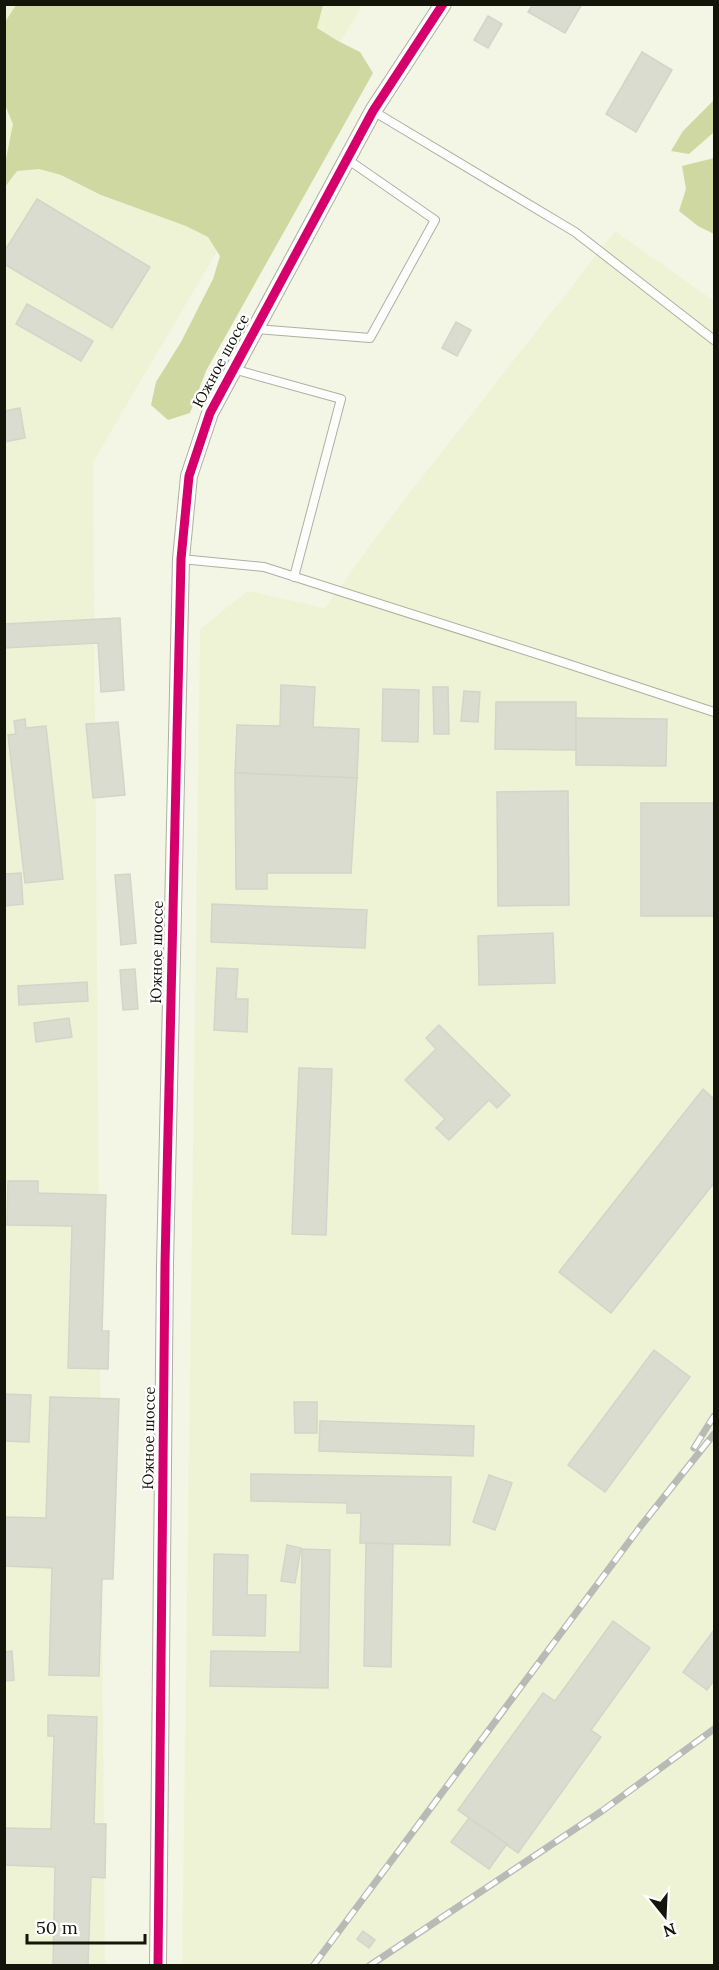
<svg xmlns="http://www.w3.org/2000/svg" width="719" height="1970" viewBox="0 0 719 1970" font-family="Lora,serif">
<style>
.built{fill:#eef3d6}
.forest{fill:#cfd8a1}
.building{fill:#dadccf;stroke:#d3d5c8;stroke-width:1.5}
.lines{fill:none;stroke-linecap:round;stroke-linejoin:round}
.service-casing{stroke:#adb0a2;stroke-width:10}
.minor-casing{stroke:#adb0a2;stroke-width:18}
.service{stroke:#fdfefb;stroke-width:8}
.minor{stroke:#fdfefb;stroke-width:16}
.rail-casing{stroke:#b8bab5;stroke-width:7}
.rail{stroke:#fff;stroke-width:4.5;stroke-dasharray:14;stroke-linecap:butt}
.cycleway-casing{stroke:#fff;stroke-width:13}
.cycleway{stroke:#d6006c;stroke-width:9}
.labels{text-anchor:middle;stroke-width:4.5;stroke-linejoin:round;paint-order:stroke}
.street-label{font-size:15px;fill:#13150a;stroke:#fff}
</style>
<rect width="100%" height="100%" fill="#f3f6e5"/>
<g class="built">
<path d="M 5,5 L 362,5 L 93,462 L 105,1965 L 5,1966 Z"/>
<path d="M 615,231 L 714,301 L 714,1965 L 182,1966 L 200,629 L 248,591 L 325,608 L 390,518 Z"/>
</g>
<g class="forest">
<path d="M 16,5 L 323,5 L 317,28 L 338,41 L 360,52 L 373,73 L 206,371 L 190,413 L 168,420 L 151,405 L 156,382 L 181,342 L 213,279 L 220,256 L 208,237 L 186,226 L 101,195 L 61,175 L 39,169 L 17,171 L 5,187 L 5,164 L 13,124 L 5,105 L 5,22 Z"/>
<path d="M 714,100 L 714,132 L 689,154 L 671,151 L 683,131 Z"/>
<path d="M 714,158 L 714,234 L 698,226 L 679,211 L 686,189 L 682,166 Z"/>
</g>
<g class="building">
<path d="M 533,4 L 582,4 L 565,33 L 528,12 Z"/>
<path d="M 488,16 L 502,24 L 488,48 L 474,40 Z"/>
<path d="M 642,52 L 672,70 L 636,132 L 606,114 Z"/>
<path d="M 37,199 L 150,267 L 112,328 L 4,264 L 4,252 Z"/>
<path d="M 27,304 L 93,341 L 81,361 L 16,324 Z"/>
<path d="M 456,322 L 471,330 L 457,356 L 442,348 Z"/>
<path d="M 20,408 L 25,438 L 4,442 L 4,411 Z"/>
<path d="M 120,618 L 124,690 L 101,692 L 98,643 L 4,648 L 4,624 Z"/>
<path d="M 281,685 L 315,687 L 313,727 L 359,729 L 357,778 L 235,773 L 237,725 L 280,726 Z"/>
<path d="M 433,687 L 448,687 L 449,734 L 434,734 Z"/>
<path d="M 383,689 L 419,690 L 418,742 L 382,741 Z"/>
<path d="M 464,691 L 480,692 L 478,722 L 461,721 Z"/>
<path d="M 496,702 L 576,702 L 576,750 L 495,749 Z"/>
<path d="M 576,718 L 667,719 L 666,766 L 576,765 Z"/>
<path d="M 25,719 L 26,728 L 46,726 L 63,879 L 25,883 L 8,735 L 16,734 L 14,721 Z"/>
<path d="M 118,722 L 125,795 L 93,798 L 86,724 Z"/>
<path d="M 235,773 L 357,778 L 351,873 L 267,873 L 267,889 L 236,889 Z"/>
<path d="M 568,791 L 569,905 L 498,906 L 497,792 Z"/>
<rect x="641" y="803" width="73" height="113"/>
<path d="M 21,873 L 23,904 L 4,906 L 4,874 Z"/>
<path d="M 130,874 L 136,943 L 121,945 L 115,875 Z"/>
<path d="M 212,904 L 367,910 L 365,948 L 211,942 Z"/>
<path d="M 553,933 L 555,983 L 479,985 L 478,936 Z"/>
<path d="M 217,968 L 238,969 L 236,999 L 248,999 L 247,1032 L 214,1030 Z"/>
<path d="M 135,969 L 138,1009 L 123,1010 L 120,970 Z"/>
<path d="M 87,982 L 88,1001 L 19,1005 L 18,986 Z"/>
<path d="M 69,1018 L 72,1037 L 36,1042 L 34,1023 Z"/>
<path d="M 439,1025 L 510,1095 L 497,1108 L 489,1100 L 449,1140 L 436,1128 L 445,1119 L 405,1080 L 436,1049 L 426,1038 Z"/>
<path d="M 299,1068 L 332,1069 L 326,1235 L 292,1234 Z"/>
<path d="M 703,1089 L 714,1099 L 714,1183 L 611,1313 L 559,1272 Z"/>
<path d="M 8,1181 L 38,1181 L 38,1193 L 106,1195 L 102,1331 L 109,1331 L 108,1369 L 68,1368 L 72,1226 L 7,1225 Z"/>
<path d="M 654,1350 L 690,1377 L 605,1492 L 568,1465 Z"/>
<path d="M 4,1394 L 31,1395 L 29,1442 L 4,1441 Z"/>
<path d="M 50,1397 L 119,1399 L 113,1579 L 102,1579 L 99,1676 L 49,1675 L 52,1568 L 4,1566 L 4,1517 L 46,1518 Z"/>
<path d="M 294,1402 L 317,1402 L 317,1433 L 295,1433 Z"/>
<path d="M 320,1421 L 474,1426 L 473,1456 L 319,1451 Z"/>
<path d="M 251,1474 L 451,1477 L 450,1545 L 360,1543 L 361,1513 L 347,1513 L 347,1503 L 251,1501 Z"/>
<path d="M 489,1475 L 512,1483 L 495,1530 L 473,1522 Z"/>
<path d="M 366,1543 L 393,1544 L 391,1667 L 364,1666 Z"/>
<path d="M 287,1545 L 301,1548 L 295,1583 L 281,1581 Z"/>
<path d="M 302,1549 L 330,1550 L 328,1688 L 210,1686 L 211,1651 L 300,1652 Z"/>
<path d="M 214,1554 L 248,1555 L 247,1595 L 266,1595 L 265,1636 L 213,1635 Z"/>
<path d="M 613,1621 L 650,1648 L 591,1730 L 601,1737 L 518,1853 L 458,1810 L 543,1693 L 555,1701 Z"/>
<path d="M 714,1630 L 714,1680 L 707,1690 L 683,1672 Z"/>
<path d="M 12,1651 L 14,1680 L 4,1681 L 4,1652 Z"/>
<path d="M 48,1715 L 97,1717 L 94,1824 L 106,1824 L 105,1878 L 91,1877 L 88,1966 L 53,1966 L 55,1867 L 4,1865 L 4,1828 L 51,1829 L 54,1736 L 48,1736 Z"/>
<path d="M 469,1818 L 507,1844 L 489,1869 L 451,1842 Z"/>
<path d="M 363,1931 L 375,1940 L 369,1948 L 357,1939 Z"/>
</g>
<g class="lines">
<g class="service-casing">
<g id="service">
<path d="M 373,111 L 575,232 L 714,340"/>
<path d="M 256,329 L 370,338 L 435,220 L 347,159"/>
<path d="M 233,369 L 341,399 L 294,577"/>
<path d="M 181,559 L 264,567 L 562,662 L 714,712"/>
</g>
</g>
<g class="minor-casing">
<path id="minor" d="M 158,1966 L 165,1264 L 181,559 L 189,476 L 210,413 L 373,111 L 443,4"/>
</g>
<use href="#service" class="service"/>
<use href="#minor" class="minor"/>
<g class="rail-casing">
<g id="rail">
<path d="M 694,1448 L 714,1416"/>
<path d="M 313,1966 L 640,1527 L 714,1434"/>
<path d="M 369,1966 L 602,1811 L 714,1729"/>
</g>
</g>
<use href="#rail" class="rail"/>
<g class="cycleway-casing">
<path id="cycleway" d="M 158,1966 L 165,1264 L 181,559 L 189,476 L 210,413 L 373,111 L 443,4"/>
</g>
<use href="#cycleway" class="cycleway"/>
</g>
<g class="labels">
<g class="street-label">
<text transform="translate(221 361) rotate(-62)" y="5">Южное шоссе</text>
<text transform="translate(157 952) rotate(-89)" y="5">Южное шоссе</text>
<text transform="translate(149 1438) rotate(-89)" y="5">Южное шоссе</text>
</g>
</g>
<rect width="719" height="1970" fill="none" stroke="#13150a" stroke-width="12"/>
<g transform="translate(665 1916) rotate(162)" stroke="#ffffff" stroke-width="4.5" paint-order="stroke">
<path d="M0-4.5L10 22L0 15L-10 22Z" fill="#13150a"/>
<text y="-9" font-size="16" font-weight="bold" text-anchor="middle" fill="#13150a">N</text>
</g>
<path d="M27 1934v9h118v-9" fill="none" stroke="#13150a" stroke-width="3"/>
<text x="36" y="1934" font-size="18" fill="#13150a" stroke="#ffffff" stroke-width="4.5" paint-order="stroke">50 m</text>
</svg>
